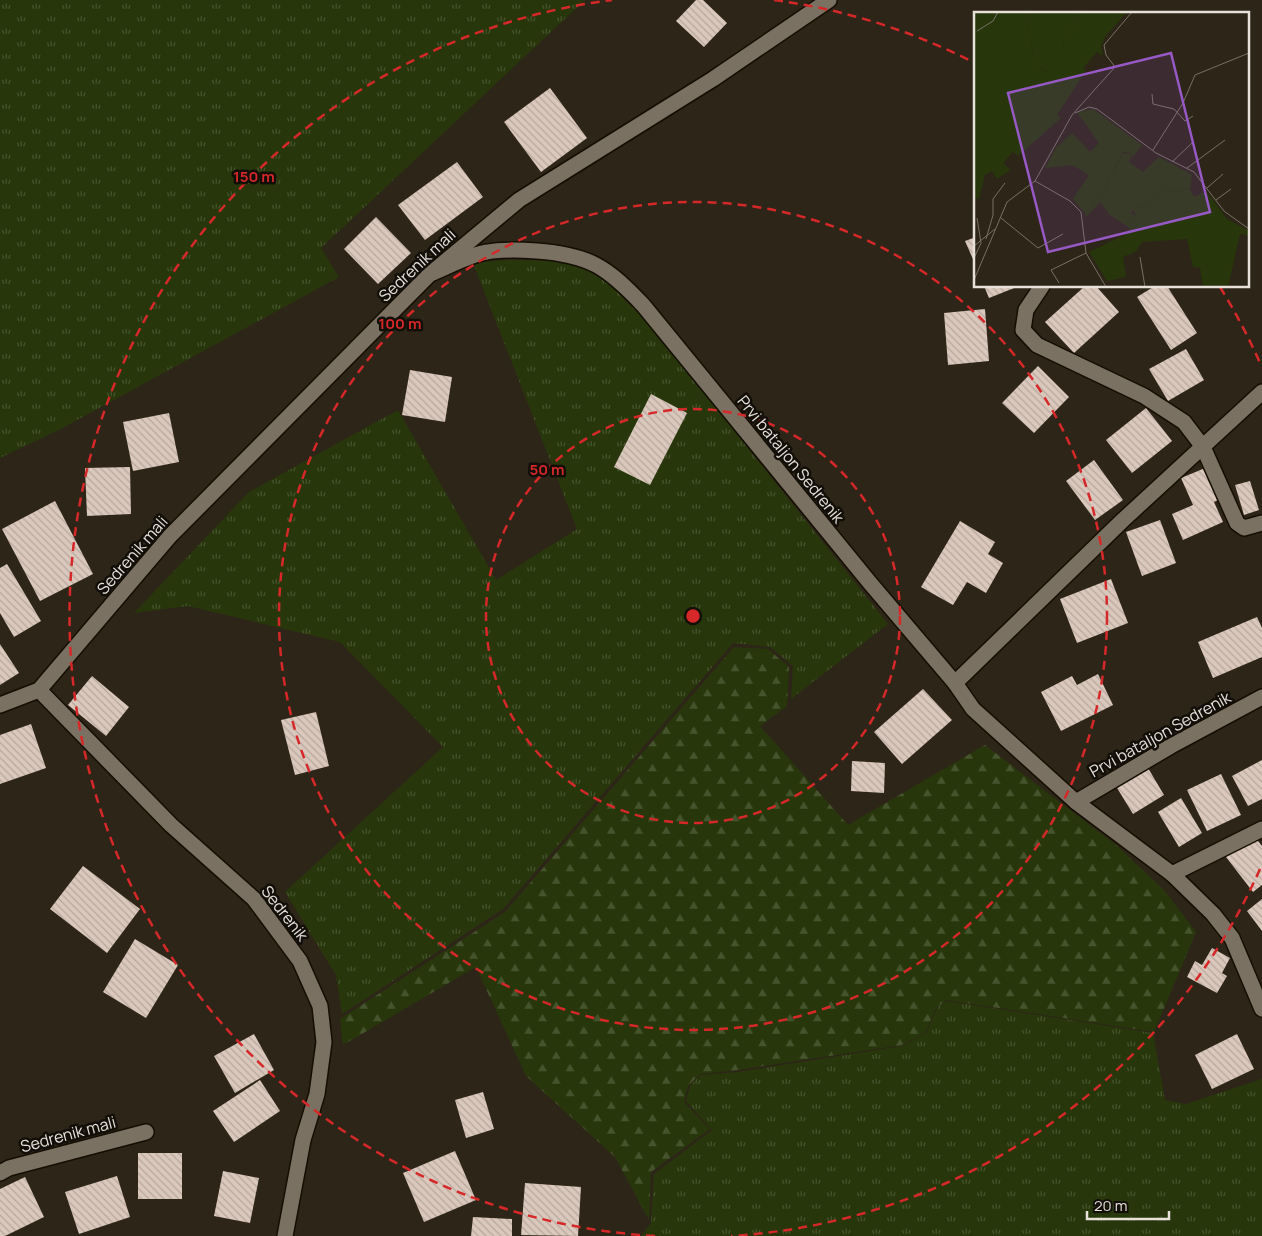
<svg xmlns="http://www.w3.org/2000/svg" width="1262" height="1236" viewBox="0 0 1262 1236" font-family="Manrope,sans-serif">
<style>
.grass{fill:url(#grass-tufts)}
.forest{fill:url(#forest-firs)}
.building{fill:url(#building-back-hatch)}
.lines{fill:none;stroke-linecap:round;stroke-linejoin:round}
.minor-casing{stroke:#150e03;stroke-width:18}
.minor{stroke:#7b7162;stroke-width:15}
.ring{fill:none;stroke:#d62828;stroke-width:2.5;stroke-dasharray:9 6}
.labels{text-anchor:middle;stroke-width:5;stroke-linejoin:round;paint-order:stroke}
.street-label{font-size:16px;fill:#e7e1d9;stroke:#120f09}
.inset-road{fill:none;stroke:#777065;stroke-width:1}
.view{fill:#9659c6;fill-opacity:0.15;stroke:#9659c6;stroke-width:2.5}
.inset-edge{fill:none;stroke:#e7e1d9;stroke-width:2.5}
.centre{fill:#d62828;stroke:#120f09;stroke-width:2.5}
.ring-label{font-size:15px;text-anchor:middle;font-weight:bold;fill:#d62828;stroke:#120f09;stroke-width:5;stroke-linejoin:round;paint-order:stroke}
</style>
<defs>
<pattern id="grass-tufts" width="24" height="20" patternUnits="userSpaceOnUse" patternTransform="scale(1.25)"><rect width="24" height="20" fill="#27370b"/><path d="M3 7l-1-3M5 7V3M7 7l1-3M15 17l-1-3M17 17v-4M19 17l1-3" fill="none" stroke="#46542e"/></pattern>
<pattern id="forest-firs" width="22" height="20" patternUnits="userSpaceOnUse" patternTransform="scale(1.25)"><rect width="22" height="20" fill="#27370b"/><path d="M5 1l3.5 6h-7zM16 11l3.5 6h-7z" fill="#46542e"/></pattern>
<pattern id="building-back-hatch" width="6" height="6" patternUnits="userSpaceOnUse" patternTransform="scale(1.25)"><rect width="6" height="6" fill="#dbc8bd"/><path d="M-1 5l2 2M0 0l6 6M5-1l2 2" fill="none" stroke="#b6a79e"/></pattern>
</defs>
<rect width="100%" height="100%" fill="#2d2517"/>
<g class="grass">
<path d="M 0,0 L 585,0 L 321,248 L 339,277 L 59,430 L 0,458 Z"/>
<path d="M 506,260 C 534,261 569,258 594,273 C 612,283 627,300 641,314 L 888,624 L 791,699 L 793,666 L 770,647 L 733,643 L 503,909 L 342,1014 L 336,975 L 285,892 L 443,747 L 340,642 L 188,606 L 134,613 L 249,492 L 398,410 L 496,580 L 577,529 L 473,263 Z"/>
<path d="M 947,1001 L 1153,1033 L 1165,1100 L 1186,1104 L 1262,1079 L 1262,1236 L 641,1236 L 651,1223 L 654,1174 L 712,1130 L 686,1101 L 690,1086 L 700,1075 L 738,1072 L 902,1046 L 926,1033 L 937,1008 Z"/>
</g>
<path class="forest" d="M 734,647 L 768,649 L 789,667 L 787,706 L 760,726 L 848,825 L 985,745 L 1116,845 L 1164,890 L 1196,932 L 1154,1032 L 947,1000 L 936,1008 L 925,1033 L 902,1045 L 738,1070 L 700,1074 L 688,1086 L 684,1102 L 710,1129 L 651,1172 L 649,1220 L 615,1157 L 526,1076 L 476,967 L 343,1045 L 340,1019 L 505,912 Z"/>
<g class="building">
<path d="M 696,0 L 703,0 L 727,23 L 704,47 L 676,21 Z"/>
<path d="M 550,88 L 587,138 L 541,172 L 504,122 Z"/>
<path d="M 457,162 L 483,197 L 425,240 L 398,205 Z"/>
<path d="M 376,217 L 411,253 L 378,284 L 344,249 Z"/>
<path d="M 976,237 L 976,266 L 965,241 Z"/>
<path d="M 984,286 L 1019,286 L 989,298 Z"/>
<path d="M 1085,286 L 1096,286 L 1119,312 L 1074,353 L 1045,322 Z"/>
<path d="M 1155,286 L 1167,286 L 1197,333 L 1171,350 L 1137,297 Z"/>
<path d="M 985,309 L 989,361 L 948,365 L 944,313 Z"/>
<path d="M 1186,349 L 1204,380 L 1168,401 L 1149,369 Z"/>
<path d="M 1038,366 L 1069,397 L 1034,433 L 1002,403 Z"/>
<path d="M 410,370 L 452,377 L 445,422 L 402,415 Z"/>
<path d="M 651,394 L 687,413 L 650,485 L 614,467 Z"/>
<path d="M 1146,408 L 1172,441 L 1132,473 L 1106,440 Z"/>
<path d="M 169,413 L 179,462 L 133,471 L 123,422 Z"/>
<path d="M 1094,460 L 1123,500 L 1095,520 L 1066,481 Z"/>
<path d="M 1210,466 L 1224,497 L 1214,502 L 1223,522 L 1183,540 L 1172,514 L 1193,505 L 1181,478 Z"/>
<path d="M 130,467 L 131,514 L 87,516 L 85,468 Z"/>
<path d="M 1250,481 L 1259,510 L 1244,515 L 1235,485 Z"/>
<path d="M 55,501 L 93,574 L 40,601 L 2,529 Z"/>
<path d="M 1160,520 L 1176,563 L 1142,576 L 1126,532 Z"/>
<path d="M 960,521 L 995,542 L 988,554 L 1003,563 L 986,593 L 967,582 L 953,605 L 921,587 Z"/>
<path d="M 7,564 L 41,621 L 14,637 L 0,613 L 0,568 Z"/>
<path d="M 1111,579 L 1128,623 L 1077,643 L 1060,599 Z"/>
<path d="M 1257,617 L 1262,628 L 1262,657 L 1213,678 L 1198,642 Z"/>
<path d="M 0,644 L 19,673 L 0,685 Z"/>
<path d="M 1098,674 L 1113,705 L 1061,731 L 1041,692 L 1072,676 L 1077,685 Z"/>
<path d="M 92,676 L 129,707 L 106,736 L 68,705 Z"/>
<path d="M 923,689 L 952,720 L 902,764 L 874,732 Z"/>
<path d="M 316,712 L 329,766 L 295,775 L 281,720 Z"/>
<path d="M 31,724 L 46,768 L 0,784 L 0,735 Z"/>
<path d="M 1262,760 L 1262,799 L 1248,806 L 1232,776 Z"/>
<path d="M 852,761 L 885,763 L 884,793 L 851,791 Z"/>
<path d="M 1145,763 L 1164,795 L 1133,814 L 1114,783 Z"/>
<path d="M 1221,774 L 1241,815 L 1207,831 L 1187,790 Z"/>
<path d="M 1181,798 L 1202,833 L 1179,847 L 1158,812 Z"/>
<path d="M 1254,836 L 1262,846 L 1262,885 L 1253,892 L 1226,857 Z"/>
<path d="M 83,866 L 140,909 L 107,953 L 50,909 Z"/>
<path d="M 1262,899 L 1262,931 L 1247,911 Z"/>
<path d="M 135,939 L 178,965 L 146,1018 L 103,992 Z"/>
<path d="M 1212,948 L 1230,958 L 1222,973 L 1227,976 L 1217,993 L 1187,977 L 1195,961 L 1202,965 Z"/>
<path d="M 254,1034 L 274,1070 L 235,1093 L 214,1056 Z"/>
<path d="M 1237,1034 L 1254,1069 L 1212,1089 L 1195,1055 Z"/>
<path d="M 260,1080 L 280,1111 L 234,1142 L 213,1111 Z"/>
<path d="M 483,1092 L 494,1129 L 466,1138 L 455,1100 Z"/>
<path d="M 455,1151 L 476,1200 L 424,1222 L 403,1173 Z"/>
<rect x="138" y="1153" width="44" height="46"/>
<path d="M 223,1171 L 259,1178 L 250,1223 L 214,1216 Z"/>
<path d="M 117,1176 L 130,1217 L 79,1234 L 65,1192 Z"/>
<path d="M 25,1177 L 44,1217 L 5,1236 L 0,1236 L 0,1189 Z"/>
<path d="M 525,1183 L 581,1187 L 578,1236 L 521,1235 Z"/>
<path d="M 473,1217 L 512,1219 L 512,1236 L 471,1236 Z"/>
</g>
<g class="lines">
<g class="minor-casing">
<g id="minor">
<path d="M 430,274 C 448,267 468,255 487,252 C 503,249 522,250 537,251 C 590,255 607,267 643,305 L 870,583 L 955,683 L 973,709 L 1076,802 L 1172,874 L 1213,914 L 1232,938 L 1262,1009"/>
<path d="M 1042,286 L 1026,310 L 1023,330 L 1037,345 L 1144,396 L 1184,422 L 1203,447 L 1237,523 L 1244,528 L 1262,523"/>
<path d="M 955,683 L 1123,520 L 1262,392"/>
<path d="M 39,690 L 171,825 L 254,899 L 300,961 L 320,1006 L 324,1042 L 317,1094 L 303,1140 L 285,1236"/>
<path d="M 0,705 L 39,690 L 170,536 L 430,274 L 519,200 L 713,79 L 829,0"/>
<path d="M 1076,802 L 1171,746 L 1262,697"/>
<path d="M 1172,874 L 1262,829"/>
<path d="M 0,1173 L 9,1168 L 146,1132"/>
</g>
</g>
<use href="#minor" class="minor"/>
</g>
<g class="ring">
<circle cx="693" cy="616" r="207"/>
<circle cx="693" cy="616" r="414"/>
<path d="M1260 869A621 621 0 0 1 731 1236M655 1236A621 621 0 0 1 612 0M774 0A621 621 0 0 1 975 63M1220 287A621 621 0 0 1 1260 363"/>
</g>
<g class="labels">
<g class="street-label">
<text transform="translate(417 265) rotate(-43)" y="6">Sedrenik mali</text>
<text transform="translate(791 459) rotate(51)" y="6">Prvi bataljon Sedrenik</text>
<text transform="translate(132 555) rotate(-49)" y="6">Sedrenik mali</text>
<text transform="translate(1160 734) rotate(-29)" y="6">Prvi bataljon Sedrenik</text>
<text transform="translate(285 913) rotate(52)" y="6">Sedrenik</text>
<text transform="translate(68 1134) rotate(-15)" y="6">Sedrenik mali</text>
</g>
</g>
<g transform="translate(974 12)">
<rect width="275" height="275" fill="#2d2517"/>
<path d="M 0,0 L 50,0 L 62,53 L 73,60 L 91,52 L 89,28 L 108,0 L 153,0 L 131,25 L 127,35 L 129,44 L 123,40 L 109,56 L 112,58 L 83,103 L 87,106 L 44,144 L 39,140 L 29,151 L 36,158 L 23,167 L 18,159 L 11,163 L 5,187 L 0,186 ZM 119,97 L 168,133 L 158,146 L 157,141 L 149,140 L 128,182 L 111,201 L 99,187 L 115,163 L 98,153 L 71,156 L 82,136 L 98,121 L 116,140 L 125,131 L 103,100 ZM 216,177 L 220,185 L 232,179 L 253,207 L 275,219 L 275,224 L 266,222 L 254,275 L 229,275 L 226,256 L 219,255 L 213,227 L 168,230 L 162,239 L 149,245 L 152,265 L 133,269 L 115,240 L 155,221 L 156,211 L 162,204 L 159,197 L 184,187 L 188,180 Z" fill="#27370b"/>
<path d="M 50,0 L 108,0 L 89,28 L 92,52 L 74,60 L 62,53 ZM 149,141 L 157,142 L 155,150 L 169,160 L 185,145 L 218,163 L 216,177 L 188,180 L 184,187 L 159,197 L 157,201 L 162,204 L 156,211 L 157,217 L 136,203 L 126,190 L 112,205 L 111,201 L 128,182 ZM 146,239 L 152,239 L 148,245 L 149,256 L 133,269 L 125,253 Z" fill="#27370b"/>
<path class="inset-road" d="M 3,19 L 19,9 L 24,0M 178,82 L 179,92 L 200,97 L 211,109 L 219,104M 101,101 L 115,95 L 123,97 L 182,141 L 220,160 L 250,199 L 275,217M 179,138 L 209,91 L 221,63 L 275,41M 198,150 L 219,130M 213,156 L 251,128M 61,169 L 96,189 L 107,200 L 112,241 L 132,275M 233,176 L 249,162M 242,188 L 257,177M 27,206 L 64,236 L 89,222M 12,227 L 19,203 L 19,187 L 31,171M 0,234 L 21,217M 166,245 L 171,275M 0,246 L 7,231 L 3,206M 0,268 L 33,190 L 61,169 L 98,103 L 141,55 L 132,43 L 130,33 L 158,0M 85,271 L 77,258 L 112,241"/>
<path class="view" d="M 197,41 L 236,200 L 74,240 L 34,81 Z"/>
<rect width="275" height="275" class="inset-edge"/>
</g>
<circle cx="693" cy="616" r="8" class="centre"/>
<g class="ring-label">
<text x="254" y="182">150 m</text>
<text x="400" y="329">100 m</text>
<text x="547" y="475">50 m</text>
</g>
<path d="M1087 1211v8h82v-8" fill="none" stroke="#e7e1d9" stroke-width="2.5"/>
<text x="1094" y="1211" font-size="15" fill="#e7e1d9" stroke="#120f09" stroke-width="4" paint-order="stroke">20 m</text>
</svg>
